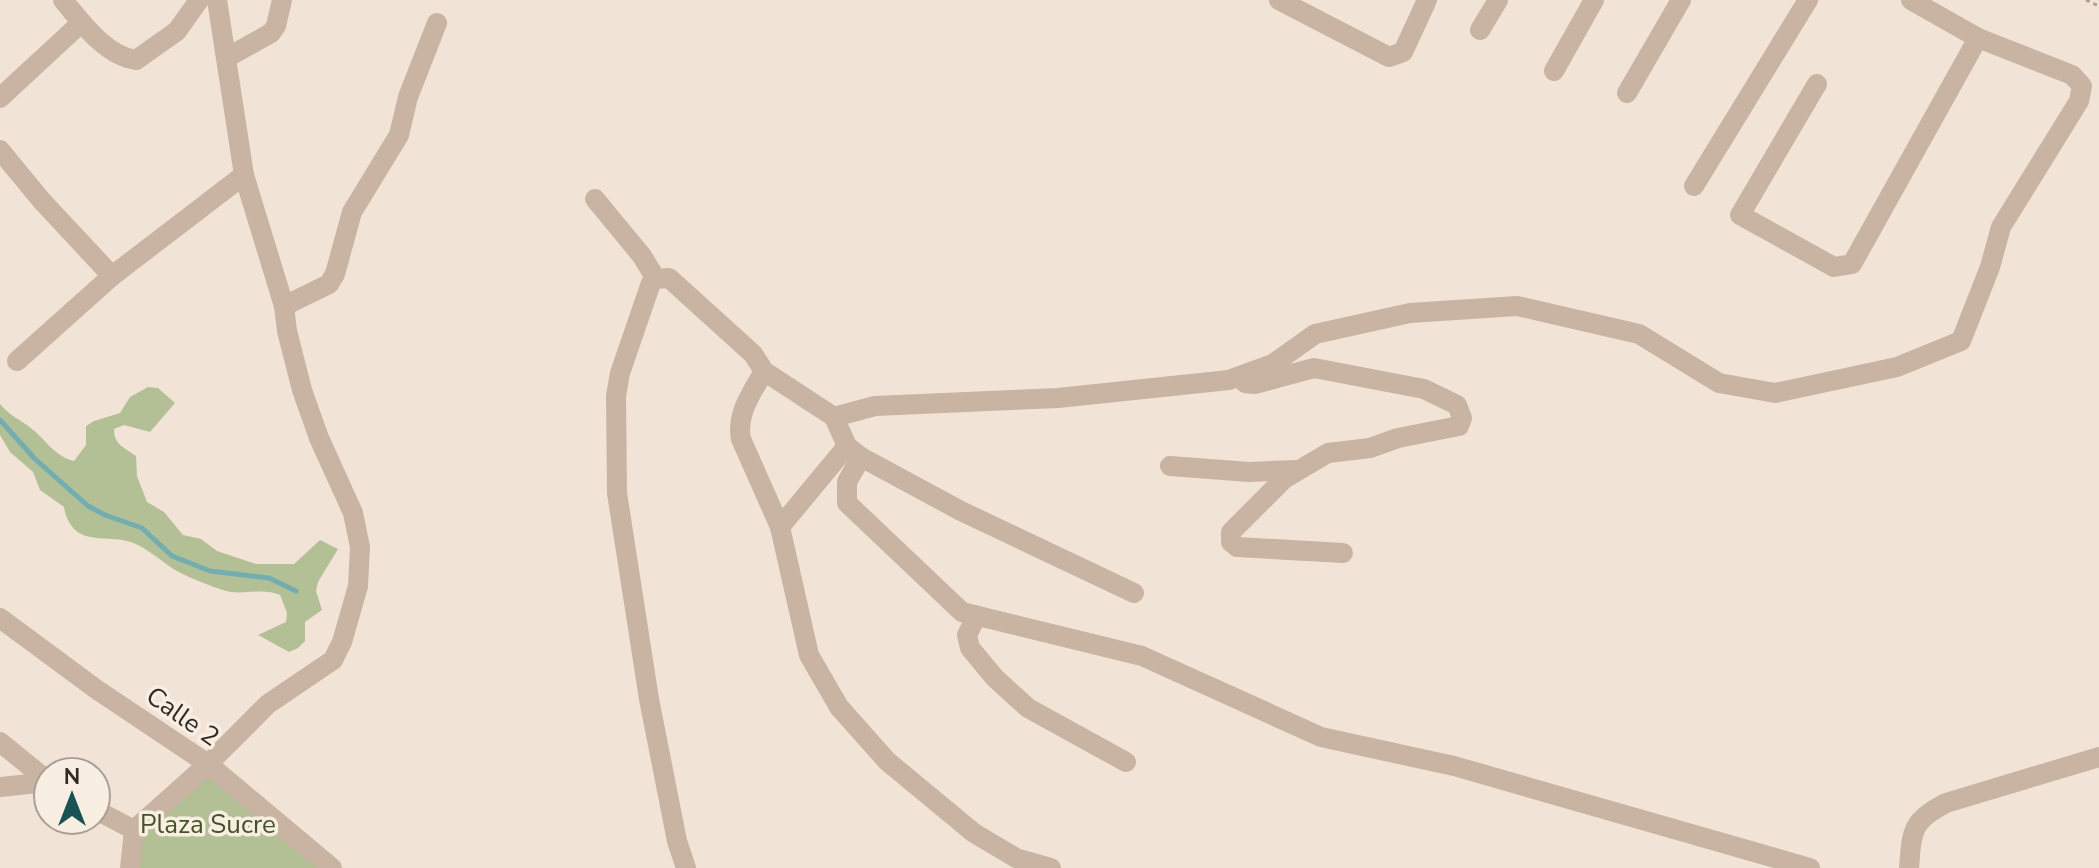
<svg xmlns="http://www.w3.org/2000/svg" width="2099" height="868" viewBox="0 0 2099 868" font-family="'Nunito Sans',sans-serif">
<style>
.green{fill:#b3c096}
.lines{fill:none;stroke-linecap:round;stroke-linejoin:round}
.stream{stroke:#74adaf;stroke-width:5}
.path{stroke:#b59d8c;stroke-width:3;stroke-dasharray:4 4;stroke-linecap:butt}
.minor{stroke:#c9b3a2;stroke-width:20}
.labels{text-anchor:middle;stroke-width:7;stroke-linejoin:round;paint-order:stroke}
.street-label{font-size:26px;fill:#332924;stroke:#f9eee2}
.park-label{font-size:26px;fill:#435228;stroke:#f9eee2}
</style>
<rect width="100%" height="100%" fill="#f1e4d6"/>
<g class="green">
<path d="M 148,387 L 158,388 L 175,403 L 150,432 L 124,425 L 114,429 C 114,445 124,447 136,456 L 137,476 L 147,502 L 164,512 L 183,535 L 201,539 L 217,551 L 256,564 L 294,564 L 320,540 L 338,549 L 318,582 L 316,591 L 322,610 L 305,622 L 305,641 L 298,648 L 289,652 L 258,635 L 286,622 L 287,613 L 280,595 C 264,588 248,594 231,592 C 219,590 179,574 169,566 C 156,557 143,545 127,541 C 112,537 93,541 79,533 C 70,527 65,516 64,507 L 40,490 L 33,472 L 10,452 L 0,435 L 0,404 C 11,417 20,419 32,429 C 47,441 54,456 74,461 L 86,445 L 86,426 L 94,421 L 120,413 L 130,397 Z"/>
<path d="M 208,764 L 325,868 L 130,868 L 134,830 Z"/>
</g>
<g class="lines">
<path class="stream" d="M 0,420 L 35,459 L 88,506 L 105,515 L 142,528 L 172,556 L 210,571 L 269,578 L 296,591"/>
<path class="path" d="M 2086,0 L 2099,6"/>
<g class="minor">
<path d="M 63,0 C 82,23 106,56 136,60 L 177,31 L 199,0"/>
<path d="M 1279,0 L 1389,57 L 1403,52 L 1427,0"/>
<path d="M 1480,30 L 1498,0"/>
<path d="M 228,57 L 271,33 L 276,26 L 282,0"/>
<path d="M 1554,71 L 1594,0"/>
<path d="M 1817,84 L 1740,215 L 1834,267 L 1852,264 L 1978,38"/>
<path d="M 1627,93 L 1681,0"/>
<path d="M 0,98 L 81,23"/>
<path d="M 0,150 L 42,201 L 112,276"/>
<path d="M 1694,186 L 1808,0"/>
<path d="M 595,199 L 642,256 L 656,279"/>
<path d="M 284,306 L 329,284 L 335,274 L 352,212 L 399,135 L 408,97 L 437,23"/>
<path d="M 17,361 L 112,276 L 244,175"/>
<path d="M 764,371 C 752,393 736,413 741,439 L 780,527 L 809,655 L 839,707 L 887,761 L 974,833 L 1016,858 L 1051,868"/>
<path d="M 1245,383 L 1255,384 L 1314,368 L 1424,389 L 1457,405 L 1462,418 L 1459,426 L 1398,438 L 1370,448 L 1328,453 L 1284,479 L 1231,532 L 1231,542 L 1237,547 L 1343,553"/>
<path d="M 834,417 L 847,446 L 861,457 L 961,511 L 1134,593"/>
<path d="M 861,457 L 847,482 L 847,503 L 962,612 L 1142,656 L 1321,737 L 1454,766 L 1810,868"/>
<path d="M 1170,466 L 1249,472 L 1296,470"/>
<path d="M 780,527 L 847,446"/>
<path d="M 976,617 L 967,635 L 970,648 L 995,678 L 1028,708 L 1126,762"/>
<path d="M 0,618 L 96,689 L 208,764 L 332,868"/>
<path d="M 0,742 L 48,781"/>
<path d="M 0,787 L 48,782"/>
<path d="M 96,810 L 134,830"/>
<path d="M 130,868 L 134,830 L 208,764 L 268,704 L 333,660 L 342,642 L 358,586 L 360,547 L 353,513 L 319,438 L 302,390 L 287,331 L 284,306 L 244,175 L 217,0"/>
<path d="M 686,868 L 677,841 L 649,699 L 617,493 L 616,396 L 620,373 L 651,283 L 656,279 L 669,278 L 753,354 L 764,371 L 834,417 L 875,406 L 1058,398 L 1229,380 L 1273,364 L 1315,334 L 1410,313 L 1517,306 L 1639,334 L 1719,383 L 1775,393 L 1897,367 L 1961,341 L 1990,267 L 2001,227 L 2079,101 L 2082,86 L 2072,75 L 1978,38 L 1911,0"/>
<path d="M 1909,868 C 1912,831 1911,821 1946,803 L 2099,757"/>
</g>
</g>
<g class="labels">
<g class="street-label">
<text transform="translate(183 716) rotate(35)" y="9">Calle 2</text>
</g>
<g class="park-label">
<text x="208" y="833">Plaza Sucre</text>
</g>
</g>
<g transform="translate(72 796)"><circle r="38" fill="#f9eee2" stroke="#aa9f96" stroke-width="2"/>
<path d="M0-6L14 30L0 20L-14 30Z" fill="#195355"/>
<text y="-12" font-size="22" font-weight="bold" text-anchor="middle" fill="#332924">N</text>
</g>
</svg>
